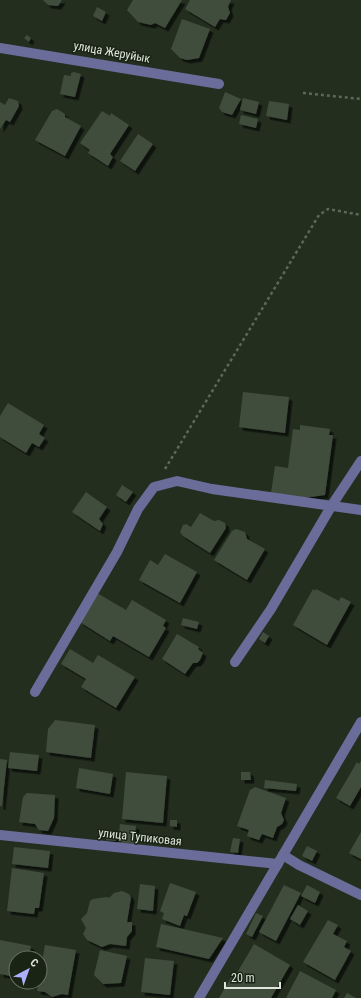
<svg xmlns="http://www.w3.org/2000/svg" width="361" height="998" viewBox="0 0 361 998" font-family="'Roboto Condensed',sans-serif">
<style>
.building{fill:#404d3c;filter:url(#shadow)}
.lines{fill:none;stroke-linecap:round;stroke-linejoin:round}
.path{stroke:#5d675a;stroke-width:2.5;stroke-dasharray:3 3;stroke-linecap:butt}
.minor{stroke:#6a6d99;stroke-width:10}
.labels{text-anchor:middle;stroke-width:3;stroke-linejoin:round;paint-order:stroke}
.street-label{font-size:12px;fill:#dee6dc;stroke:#1a2415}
</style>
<defs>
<filter id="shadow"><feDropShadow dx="3.5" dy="3.5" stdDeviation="0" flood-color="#0009"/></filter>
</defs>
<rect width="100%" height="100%" fill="#232e1f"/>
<g class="building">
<path d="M 43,0 L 62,0 L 58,6 L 48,5 Z"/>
<path d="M 133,0 L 182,0 L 165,28 L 155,23 L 151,25 L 138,22 L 127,10 Z"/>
<path d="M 190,0 L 231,0 L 228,7 L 230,13 L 226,20 L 220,19 L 215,27 L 185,9 Z"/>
<path d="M 97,7 L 106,12 L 102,21 L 93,16 Z"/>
<path d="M 182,19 L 210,29 L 199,58 L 187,60 L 180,58 L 171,49 Z"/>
<path d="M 27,35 L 31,38 L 29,42 L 24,38 Z"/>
<path d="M 74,72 L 81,74 L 75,97 L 60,94 L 64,75 L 71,76 L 71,73 Z"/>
<path d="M 225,92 L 241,99 L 232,115 L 222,112 L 219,108 Z"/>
<path d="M 9,98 L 18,101 L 19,106 L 10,122 L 6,120 L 0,129 L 0,102 L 5,105 Z"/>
<path d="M 243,98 L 259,102 L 256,114 L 240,110 Z"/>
<path d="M 269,101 L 289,104 L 287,120 L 266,116 Z"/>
<path d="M 57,109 L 65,114 L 65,117 L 81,126 L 65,156 L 35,140 L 52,111 Z"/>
<path d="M 102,111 L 110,116 L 111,113 L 129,125 L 110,154 L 113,157 L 108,166 L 88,153 L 90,150 L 80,143 Z"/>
<path d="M 241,115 L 258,119 L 256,128 L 239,124 Z"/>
<path d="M 138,134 L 153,144 L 135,171 L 120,161 Z"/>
<path d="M 243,392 L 289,397 L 285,433 L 239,427 Z"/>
<path d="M 8,403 L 44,425 L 39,434 L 45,438 L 39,447 L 32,443 L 26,453 L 0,437 L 0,416 Z"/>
<path d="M 300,425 L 330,429 L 329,435 L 333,435 L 325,495 L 303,498 L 271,493 L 275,466 L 288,468 L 293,429 L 300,430 Z"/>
<path d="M 122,485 L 133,492 L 126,502 L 116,495 Z"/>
<path d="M 86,492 L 107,507 L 99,519 L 103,524 L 100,531 L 72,512 Z"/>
<path d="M 200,513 L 214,521 L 219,520 L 225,523 L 226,528 L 210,553 L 183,536 L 180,532 L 183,525 L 186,524 L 191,527 Z"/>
<path d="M 236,529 L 245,532 L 247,539 L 265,549 L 247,580 L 214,560 L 232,531 Z"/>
<path d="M 165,554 L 197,572 L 180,603 L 139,580 L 150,560 L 158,565 Z"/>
<path d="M 313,589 L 315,591 L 316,589 L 339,601 L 341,597 L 351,602 L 327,645 L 293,625 Z"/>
<path d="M 97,593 L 126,610 L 132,600 L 166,620 L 163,626 L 166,628 L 149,657 L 113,636 L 110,641 L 80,622 Z"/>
<path d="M 183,618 L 199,622 L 197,629 L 181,625 Z"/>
<path d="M 263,632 L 269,636 L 265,643 L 259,639 Z"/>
<path d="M 177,634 L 199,647 L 198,649 L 203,653 L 200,660 L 197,663 L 193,663 L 185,674 L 162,659 Z"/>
<path d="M 70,649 L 93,663 L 98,655 L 135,677 L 116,708 L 81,687 L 86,679 L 61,664 Z"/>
<path d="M 55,720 L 95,725 L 91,758 L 46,752 L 48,729 Z"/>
<path d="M 10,752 L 39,755 L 37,771 L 8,768 Z"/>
<path d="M 0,759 L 7,760 L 2,806 L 0,806 Z"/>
<path d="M 361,761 L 361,787 L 350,806 L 336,798 L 357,762 L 359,764 Z"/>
<path d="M 79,768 L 113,774 L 110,794 L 76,788 Z"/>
<path d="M 126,772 L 167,776 L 163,823 L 122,819 Z"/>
<path d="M 241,772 L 250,772 L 251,780 L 241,780 Z"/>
<path d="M 265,780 L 297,784 L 296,791 L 264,788 Z"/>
<path d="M 255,787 L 286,798 L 281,813 L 284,820 L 282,824 L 277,827 L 273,838 L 262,834 L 259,840 L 247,836 L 249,830 L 237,826 L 250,790 Z"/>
<path d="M 27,793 L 55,795 L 54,818 L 48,831 L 39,830 L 35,824 L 19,822 L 23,797 Z"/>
<path d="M 170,820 L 177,820 L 177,827 L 170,826 Z"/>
<path d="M 120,824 L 136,826 L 134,844 L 118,843 Z"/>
<path d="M 361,832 L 361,859 L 349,853 Z"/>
<path d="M 107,833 L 116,834 L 116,841 L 106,840 Z"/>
<path d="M 233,838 L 240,839 L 238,853 L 230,852 Z"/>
<path d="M 307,846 L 317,851 L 312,861 L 302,856 Z"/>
<path d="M 14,847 L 50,851 L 48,868 L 12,864 Z"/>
<path d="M 12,868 L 44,873 L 39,908 L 35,908 L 34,914 L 7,911 Z"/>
<path d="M 170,883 L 196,892 L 187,916 L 184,915 L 180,926 L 162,919 L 164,913 L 160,911 Z"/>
<path d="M 140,884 L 155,886 L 153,911 L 137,909 Z"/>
<path d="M 284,885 L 301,893 L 276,941 L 259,932 Z"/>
<path d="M 307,885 L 320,892 L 315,903 L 301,896 Z"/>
<path d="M 122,891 L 129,894 L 131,898 L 127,922 L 132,922 L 132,931 L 127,937 L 126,946 L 110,944 L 102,947 L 87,940 L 83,934 L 86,928 L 81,919 L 87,913 L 90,901 L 93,899 L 107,897 L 109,898 L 114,893 Z"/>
<path d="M 298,905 L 308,911 L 300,925 L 290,919 Z"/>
<path d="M 256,913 L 263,916 L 252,937 L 246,934 Z"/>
<path d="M 328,920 L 338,925 L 333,934 L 347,941 L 344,947 L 351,951 L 335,980 L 303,962 Z"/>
<path d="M 161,924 L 223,938 L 209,959 L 156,947 Z"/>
<path d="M 0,940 L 31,946 L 29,954 L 31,955 L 31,958 L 16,958 L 16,977 L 0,974 Z"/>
<path d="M 254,944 L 290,965 L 271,998 L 219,998 L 232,976 L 234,978 Z"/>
<path d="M 45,945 L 76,950 L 68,995 L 62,994 L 52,997 L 45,992 L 37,991 Z"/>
<path d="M 100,950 L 127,956 L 121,983 L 103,984 L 94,975 Z"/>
<path d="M 145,958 L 174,961 L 170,995 L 141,992 Z"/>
<path d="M 300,971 L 336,990 L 332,998 L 286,998 Z"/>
<path d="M 347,993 L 356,998 L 344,998 Z"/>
</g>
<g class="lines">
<g class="path">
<path d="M 303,93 L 361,99"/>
<path d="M 165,469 L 319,215 L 328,209 L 361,215"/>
</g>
<g class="minor">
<path d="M 0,48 L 219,84"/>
<path d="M 235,662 L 271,609 L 332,505 L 361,461"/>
<path d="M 35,692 L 117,552 L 138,509 L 154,487 L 177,481 L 212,489 L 361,510"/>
<path d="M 0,835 L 278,864"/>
<path d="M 283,855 L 299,865 L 361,895"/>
<path d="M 199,998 L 361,722"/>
</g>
</g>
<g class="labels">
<g class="street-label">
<text transform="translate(112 52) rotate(10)" y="4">улица Жеруйык</text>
<text transform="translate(140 837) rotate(6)" y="4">улица Тупиковая</text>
</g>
</g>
<g transform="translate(28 970) rotate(41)"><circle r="19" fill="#1a2415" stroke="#687265"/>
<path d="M0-3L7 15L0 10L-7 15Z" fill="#acaffb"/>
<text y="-6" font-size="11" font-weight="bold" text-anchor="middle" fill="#dee6dc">С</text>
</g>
<path d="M225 982v6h55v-6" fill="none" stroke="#dee6dc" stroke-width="2"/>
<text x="231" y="982" font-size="12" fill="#dee6dc" stroke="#1a2415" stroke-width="3" paint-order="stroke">20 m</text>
</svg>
